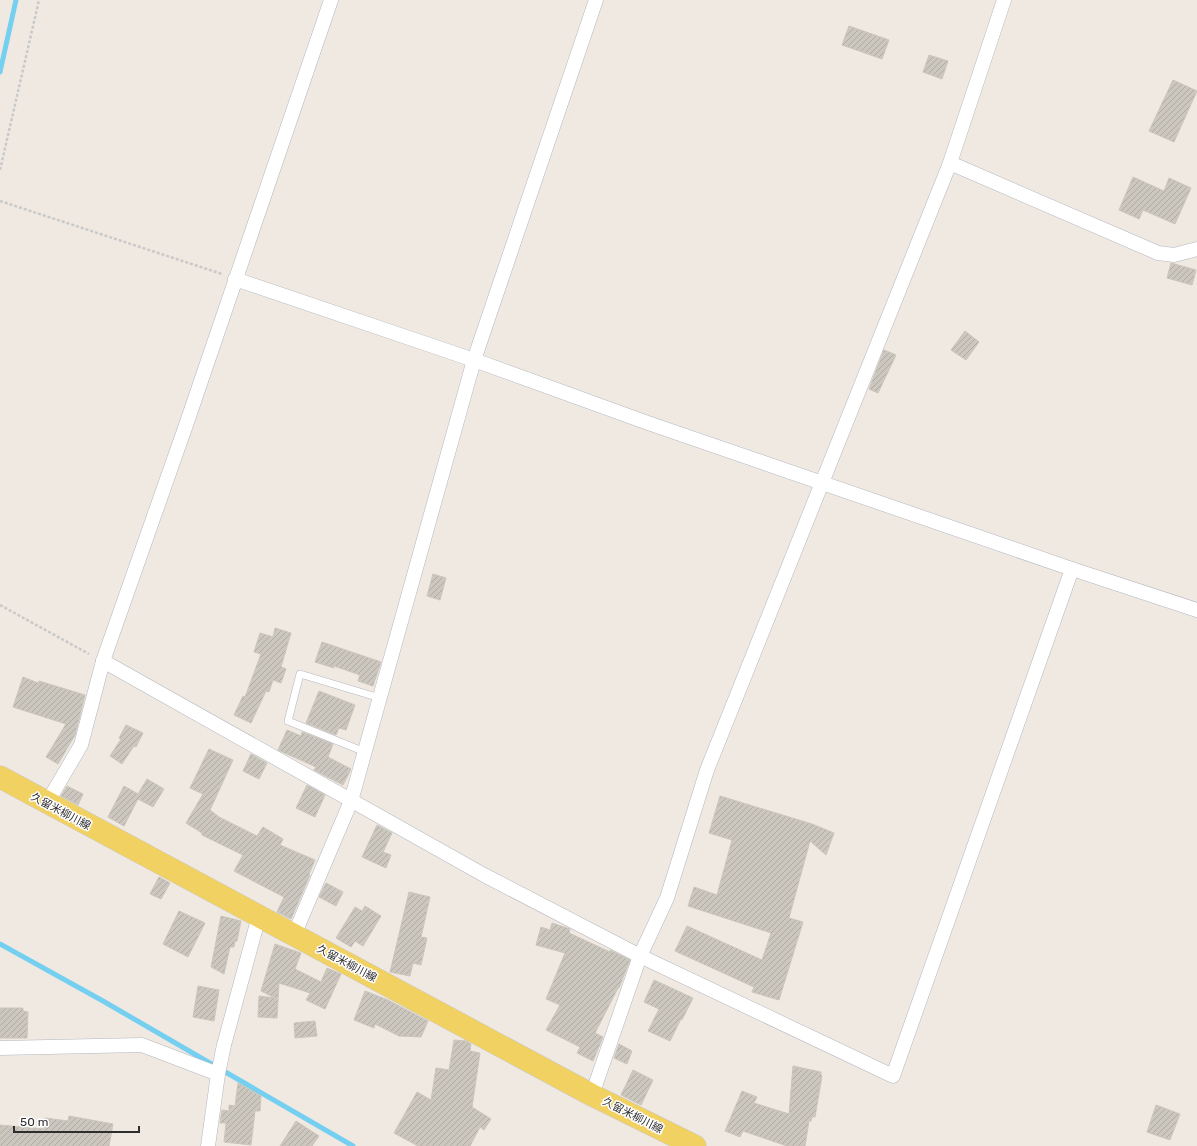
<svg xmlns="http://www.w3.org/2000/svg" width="1197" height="1146" viewBox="0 0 1197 1146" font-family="Rubik,'Noto Sans JP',sans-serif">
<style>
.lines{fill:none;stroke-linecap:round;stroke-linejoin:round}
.stream{stroke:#75cff0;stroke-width:5}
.building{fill:url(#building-hatch);stroke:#cbc5ba}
.lane-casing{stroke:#b4b7c1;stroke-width:8}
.street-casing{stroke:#b4b7c1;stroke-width:15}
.primary-casing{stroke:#c9c9c9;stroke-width:23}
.path{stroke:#c9c9c9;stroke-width:2.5;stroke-dasharray:3 2;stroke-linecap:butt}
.lane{stroke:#fff;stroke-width:7}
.street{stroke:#fff;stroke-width:14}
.primary{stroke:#f2d163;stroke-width:22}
.labels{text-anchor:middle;stroke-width:3;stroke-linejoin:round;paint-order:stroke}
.street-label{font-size:11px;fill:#2e2e2e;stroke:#fff}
</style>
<defs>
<pattern id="building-hatch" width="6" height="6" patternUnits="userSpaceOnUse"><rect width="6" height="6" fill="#cbc7bf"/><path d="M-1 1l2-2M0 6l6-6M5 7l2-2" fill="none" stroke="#afaba4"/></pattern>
</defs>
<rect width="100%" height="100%" fill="#efe9e1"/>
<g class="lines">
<g class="stream">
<path d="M 0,72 L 16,0"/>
<path d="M 0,944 L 103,1001 L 353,1146"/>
</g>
</g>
<g class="building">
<path d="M 849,26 L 889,40 L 882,59 L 842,45 Z"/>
<path d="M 929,55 L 948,61 L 942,79 L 923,72 Z"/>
<path d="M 1173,80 L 1197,91 L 1174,142 L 1149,131 Z"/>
<path d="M 1133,177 L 1164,191 L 1169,178 L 1191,188 L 1175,224 L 1143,210 L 1139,219 L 1119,210 Z"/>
<path d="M 1171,263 L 1196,270 L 1192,285 L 1167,278 Z"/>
<path d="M 965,331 L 979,342 L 966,360 L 951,350 Z"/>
<path d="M 884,350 L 896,355 L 878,393 L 869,389 Z"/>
<path d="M 433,574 L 446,578 L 440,600 L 427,596 Z"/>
<path d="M 275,628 L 291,633 L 281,667 L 286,669 L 281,683 L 273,680 L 269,692 L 266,691 L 251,723 L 234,715 L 243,696 L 245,697 L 261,654 L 254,652 L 260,633 L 273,637 Z"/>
<path d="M 322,642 L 381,662 L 373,686 L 358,681 L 360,675 L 334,666 L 334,668 L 315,662 Z"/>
<path d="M 23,677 L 38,683 L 39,681 L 85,695 L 75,735 L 58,764 L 46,757 L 66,724 L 13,707 Z"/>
<path d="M 319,691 L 355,705 L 346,730 L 339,728 L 336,735 L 306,723 Z"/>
<path d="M 126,725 L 143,733 L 136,747 L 134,746 L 122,764 L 110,756 L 121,739 L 119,738 Z"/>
<path d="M 287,730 L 301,736 L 302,732 L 333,744 L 328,757 L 351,769 L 343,785 L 314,770 L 316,767 L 278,750 Z"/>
<path d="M 209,749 L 233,760 L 210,810 L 219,817 L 257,836 L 263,827 L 283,839 L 280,845 L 315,860 L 309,874 L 310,875 L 291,919 L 277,912 L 284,897 L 234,871 L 243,855 L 202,835 L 202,833 L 186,823 L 203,794 L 190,788 Z"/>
<path d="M 251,754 L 267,763 L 259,779 L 243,771 Z"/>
<path d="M 147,779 L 164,789 L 153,807 L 138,799 L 124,826 L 108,817 L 124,786 L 138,794 Z"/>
<path d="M 307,785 L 325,795 L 315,817 L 296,808 Z"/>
<path d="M 67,786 L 83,794 L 78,805 L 61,796 Z"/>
<path d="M 720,796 L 812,824 L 834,833 L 826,855 L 810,841 L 789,918 L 803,922 L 779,1000 L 752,992 L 754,987 L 675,951 L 687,926 L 762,960 L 771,933 L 688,906 L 694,887 L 717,895 L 732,840 L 709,833 Z"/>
<path d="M 377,825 L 392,833 L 383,852 L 391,855 L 386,868 L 362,857 Z"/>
<path d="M 159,877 L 170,883 L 161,899 L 150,894 Z"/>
<path d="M 326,883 L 343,892 L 336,906 L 319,897 Z"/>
<path d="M 409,892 L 430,897 L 421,937 L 427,938 L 421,965 L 413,963 L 410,976 L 390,972 Z"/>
<path d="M 365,906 L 381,916 L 363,946 L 355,941 L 351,947 L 336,938 L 355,907 L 362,911 Z"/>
<path d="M 179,911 L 205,923 L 188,957 L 163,944 Z"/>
<path d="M 221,916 L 241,921 L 237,941 L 235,941 L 234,947 L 230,947 L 224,974 L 211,967 Z"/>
<path d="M 552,923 L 570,929 L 569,933 L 610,952 L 610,950 L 630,960 L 619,988 L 618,988 L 595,1033 L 603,1037 L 593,1061 L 577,1053 L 580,1047 L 546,1030 L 560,1005 L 546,999 L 565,953 L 536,945 L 541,927 L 550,930 Z"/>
<path d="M 275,944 L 301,953 L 295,969 L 321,982 L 327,968 L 341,974 L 325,1009 L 306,1000 L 310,993 L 279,983 L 277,1018 L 258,1017 L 259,996 L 275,998 L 261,991 Z"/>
<path d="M 654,980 L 693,998 L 682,1020 L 681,1019 L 670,1041 L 648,1031 L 659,1009 L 644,1002 Z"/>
<path d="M 198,986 L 219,990 L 214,1021 L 193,1017 Z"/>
<path d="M 365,991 L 388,1000 L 428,1021 L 421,1037 L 399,1036 L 375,1024 L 374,1028 L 354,1020 Z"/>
<path d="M 0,1008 L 23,1008 L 23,1011 L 28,1012 L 27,1038 L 0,1038 Z"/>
<path d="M 315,1021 L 317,1036 L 295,1038 L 294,1023 Z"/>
<path d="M 454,1040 L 466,1041 L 471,1044 L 470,1051 L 480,1053 L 472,1107 L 491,1119 L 484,1130 L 480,1127 L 470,1146 L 418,1146 L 394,1133 L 417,1092 L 431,1100 L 436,1068 L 449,1070 Z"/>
<path d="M 619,1044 L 632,1051 L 627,1064 L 614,1058 Z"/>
<path d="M 793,1066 L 821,1072 L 821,1075 L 822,1076 L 815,1117 L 812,1117 L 811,1121 L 809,1121 L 805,1146 L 787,1146 L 743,1131 L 740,1137 L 725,1131 L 742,1091 L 757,1097 L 754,1103 L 789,1114 Z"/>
<path d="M 633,1070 L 653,1080 L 641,1105 L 621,1095 Z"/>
<path d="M 238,1083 L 261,1096 L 260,1111 L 255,1111 L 251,1145 L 224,1142 L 226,1123 L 220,1123 L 222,1110 L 229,1111 L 229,1105 L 235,1106 Z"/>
<path d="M 1156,1105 L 1180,1114 L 1170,1140 L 1147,1132 Z"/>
<path d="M 69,1116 L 113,1124 L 109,1146 L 0,1146 L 0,1125 L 44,1129 L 45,1118 L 68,1121 Z"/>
<path d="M 296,1121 L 319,1136 L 312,1146 L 280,1146 Z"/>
</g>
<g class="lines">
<g class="lane-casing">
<path id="lane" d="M 365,752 L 288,721 L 300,674 L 380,698"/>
</g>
<g class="street-casing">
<g id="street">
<path d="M 950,163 L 1158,253 L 1174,255 L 1197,249"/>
<path d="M 235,279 L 474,360 L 648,423 L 1072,569 L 1197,610"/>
<path d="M 103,661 L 484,875 L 640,956 L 893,1076 L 1072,569"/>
<path d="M 47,803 L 81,745 L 103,661 L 186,425 L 331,0"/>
<path d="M 294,935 L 351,801 L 474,360 L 596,0"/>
<path d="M 0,1048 L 142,1045 L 218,1074"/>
<path d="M 592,1095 L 640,956 L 667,898 L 707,770 L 950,163 L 1004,0"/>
<path d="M 208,1146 L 218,1074 L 224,1045 L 259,916"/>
</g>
</g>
<g class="primary-casing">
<path id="primary" d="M 0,777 L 592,1095 L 695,1146"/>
</g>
<g class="path">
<path d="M 0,170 L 39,0"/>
<path d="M 0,201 L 222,274"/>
<path d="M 0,605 L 89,654"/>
</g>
<use href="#lane" class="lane"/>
<use href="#street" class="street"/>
<use href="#primary" class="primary"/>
</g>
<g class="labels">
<g class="street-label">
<text transform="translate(61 811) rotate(28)" y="4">久留米柳川線</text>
<text transform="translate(347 963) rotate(28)" y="4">久留米柳川線</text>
<text transform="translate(633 1115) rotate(27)" y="4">久留米柳川線</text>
</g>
</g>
<path d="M14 1126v6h125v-6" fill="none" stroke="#2e2e2e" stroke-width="2"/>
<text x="20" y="1126" font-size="12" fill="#2e2e2e" stroke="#ffffff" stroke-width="3" paint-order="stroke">50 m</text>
</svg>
